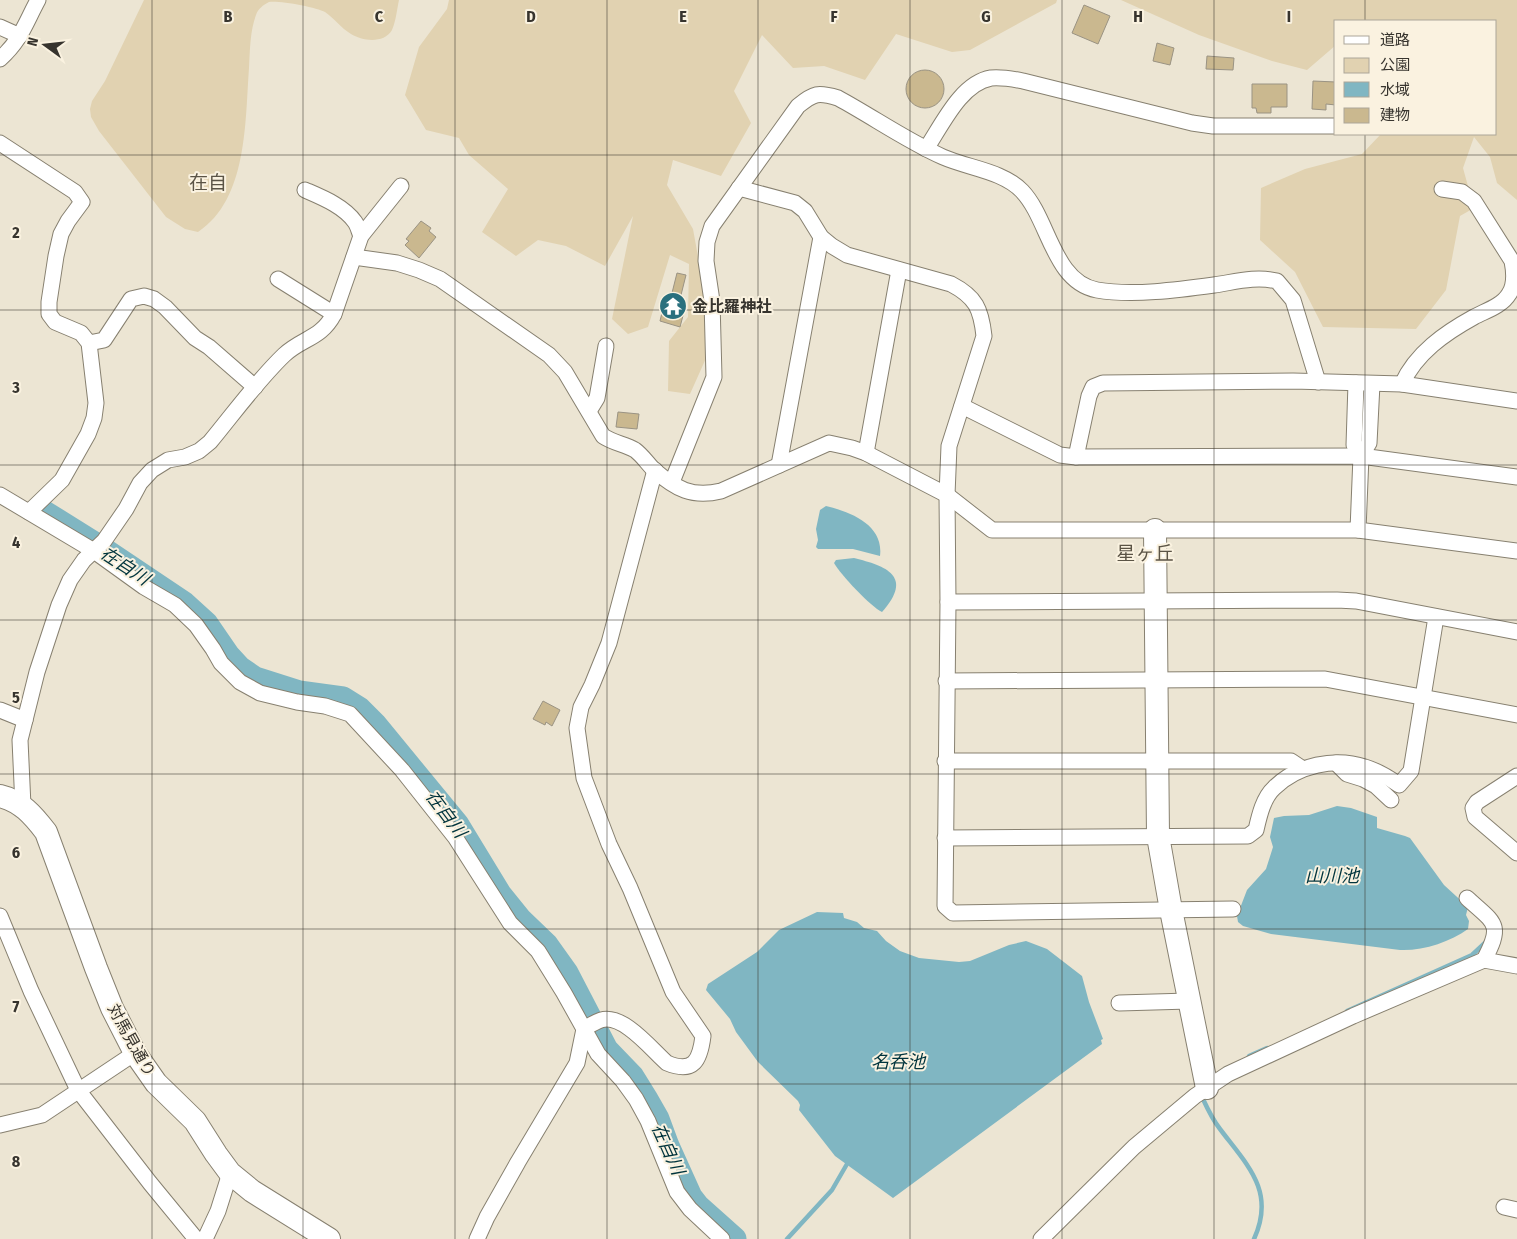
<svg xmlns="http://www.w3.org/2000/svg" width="1517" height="1239" viewBox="0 0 1517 1239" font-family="'Fira Sans Condensed','Noto Sans JP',sans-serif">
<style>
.green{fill:#e1d2b1}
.water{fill:#80b6c2}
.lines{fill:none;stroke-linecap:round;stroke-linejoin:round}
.stream{stroke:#80b6c2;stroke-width:4.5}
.river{stroke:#80b6c2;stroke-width:25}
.building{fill:#cab88f;stroke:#9a9383}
.street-casing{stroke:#878070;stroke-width:17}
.secondary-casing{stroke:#878070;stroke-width:24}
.street{stroke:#fff;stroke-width:15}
.secondary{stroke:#fff;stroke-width:22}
.grid{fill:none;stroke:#37342e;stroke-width:1;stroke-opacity:0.55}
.labels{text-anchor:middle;stroke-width:4;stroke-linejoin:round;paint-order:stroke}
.poi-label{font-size:16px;font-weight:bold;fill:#37342e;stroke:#faf2e0;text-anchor:start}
.street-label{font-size:16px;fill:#37342e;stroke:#faf2e0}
.water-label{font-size:18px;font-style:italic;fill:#00343d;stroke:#faf2e0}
.quarter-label{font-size:19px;fill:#5b5446;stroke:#faf2e0}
.grid-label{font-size:16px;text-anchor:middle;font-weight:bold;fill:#37342e;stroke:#faf2e0;stroke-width:4;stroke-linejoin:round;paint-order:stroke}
</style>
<rect width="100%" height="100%" fill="#ece5d3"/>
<g class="green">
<path d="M 144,0 L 399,0 C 397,9 396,21 392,30 C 384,44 362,41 351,34 C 341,28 334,18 325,12 C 317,7 277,0 269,2 C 263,5 258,9 256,15 C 250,31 250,50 249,68 C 245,121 248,199 198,232 L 185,229 L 166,217 L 99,131 L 91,117 L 90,109 L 92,101 L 105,81 Z"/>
<path d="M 449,0 L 1057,0 L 1056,3 L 970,50 L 952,52 L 896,34 L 865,80 L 824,66 L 793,68 L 762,35 L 734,91 L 751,123 L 721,176 L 673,160 L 667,185 L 693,229 L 705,295 L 707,356 L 690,394 L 668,391 L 669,341 L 688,317 L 689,264 L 670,255 L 648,327 L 628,334 L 612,319 L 633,216 L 605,266 L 566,246 L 538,240 L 516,256 L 482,232 L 508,189 L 469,155 L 459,138 L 426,130 L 405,95 L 419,47 L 447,9 Z"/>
<path d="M 1121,0 L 1517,0 L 1517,200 L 1497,183 L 1490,157 L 1474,137 L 1463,168 L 1474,208 L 1460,216 L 1446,290 L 1416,329 L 1323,327 L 1295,272 L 1260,240 L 1261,188 L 1305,169 L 1362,154 L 1381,134 L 1496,134 L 1496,21 L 1336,21 L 1336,45 L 1307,70 L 1272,61 L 1199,35 Z"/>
</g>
<g class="water">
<path d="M 826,506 C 851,512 884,525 880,556 L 853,549 L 818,549 L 816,547 L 818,540 L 816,529 L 820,510 Z"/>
<path d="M 854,558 C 886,566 914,576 882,612 C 871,607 840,574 834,563 L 836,560 Z"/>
<path d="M 1337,806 L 1351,808 L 1377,817 L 1377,828 L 1405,836 L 1410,838 L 1444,885 L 1468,907 L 1466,915 L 1469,921 L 1468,929 C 1450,942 1423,951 1400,950 L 1271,934 L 1243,926 L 1238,922 L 1237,916 L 1247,890 L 1266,869 L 1273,847 L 1270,837 L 1274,818 L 1284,816 L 1309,815 Z"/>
<path d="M 817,912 L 843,913 L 844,918 L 857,922 L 864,928 L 877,931 L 886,941 L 900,951 L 919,958 L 959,962 L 970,961 L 1009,945 L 1026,941 L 1047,949 L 1082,976 L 1089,1002 L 1103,1039 L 1101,1040 L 1102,1044 L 893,1198 L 835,1156 L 799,1110 L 800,1105 L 798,1101 L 758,1062 L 736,1032 L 730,1019 L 706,990 L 708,984 L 757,952 L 779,930 Z"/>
</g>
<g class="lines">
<g class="stream">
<path d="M 1347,1011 L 1472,955 L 1487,941"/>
<path d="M 1249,1056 L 1267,1048"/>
<path d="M 1203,1099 C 1208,1110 1213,1120 1220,1129 C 1247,1165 1276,1191 1254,1239"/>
<path d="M 787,1239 L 832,1190 L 847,1164"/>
</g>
<path class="river" d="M 43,512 L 96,545 L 184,604 L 206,624 L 228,656 L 239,668 L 255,679 L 299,693 L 343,699 L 359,709 L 374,724 L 457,825 L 499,894 L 520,920 L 546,945 L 566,973 L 606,1050 L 632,1077 L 645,1098 L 657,1119 L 667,1146 L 690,1197 L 697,1206 L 734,1239"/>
</g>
<g class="building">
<path d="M 1084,5 L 1110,16 L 1098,44 L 1072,33 Z"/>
<path d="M 1157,43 L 1174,48 L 1170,65 L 1153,61 Z"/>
<path d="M 1207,56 L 1234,58 L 1233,70 L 1206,69 Z"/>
<circle cx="925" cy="89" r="19"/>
<path d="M 1313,81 L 1336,82 L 1336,105 L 1326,104 L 1326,110 L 1312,109 Z"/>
<path d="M 1252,84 L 1287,84 L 1287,107 L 1271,107 L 1271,113 L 1257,113 L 1256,108 L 1252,108 Z"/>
<path d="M 421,221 L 431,228 L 429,231 L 436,237 L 419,258 L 405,245 L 409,241 L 406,239 Z"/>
<path d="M 677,273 L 686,275 L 680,299 L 684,300 L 682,308 L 685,308 L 680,327 L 660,321 L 664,304 L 666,304 L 668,296 L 671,297 Z"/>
<path d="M 618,412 L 639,414 L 637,429 L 616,427 Z"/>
<path d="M 543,701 L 560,710 L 552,726 L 546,722 L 545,725 L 533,719 Z"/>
</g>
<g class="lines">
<g class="street-casing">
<g id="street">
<path d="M 0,27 L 20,36"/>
<path d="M 0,59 C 21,40 25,24 38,0"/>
<path d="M 0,143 L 75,192 L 82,202 L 68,221 L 61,234 L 56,256 L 49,302 L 49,314 L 55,322 L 81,333 L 89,343 L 96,403 L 94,418 L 88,434 L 62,480 L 29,512"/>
<path d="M 926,149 C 942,125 961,83 991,78 C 1002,77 1013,79 1023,81 L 1192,123 L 1213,126 L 1336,126"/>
<path d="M 739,188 L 795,203 L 805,211 L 821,237 L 832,246 L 847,255 L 951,284 C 976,297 981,309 984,336 L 949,446 L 947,495 L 948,602 L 945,906 L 953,913 L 1233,909"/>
<path d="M 305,190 C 321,197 344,206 355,222 C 358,226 359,232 361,236"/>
<path d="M 354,257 L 397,263 L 419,270 L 440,279 L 549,355 L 565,372 L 603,436 C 613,443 625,444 635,450 C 642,455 648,464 654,470 C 676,489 692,498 721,491 L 829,443 L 852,448 L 866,453 L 947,495 L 992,530 L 1358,530 L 1517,551"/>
<path d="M 278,279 L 334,314"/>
<path d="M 89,343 L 104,340 L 131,299 L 144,296 L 154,299 L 165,307 L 195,338 L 209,347 L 255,387"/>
<path d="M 1356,383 L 1354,445 L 1361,456"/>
<path d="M 1402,384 C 1416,353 1445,333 1474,317 C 1485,311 1502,306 1509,294 C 1515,285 1514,271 1512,261 L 1474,201 L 1462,192 L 1442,189"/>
<path d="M 962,406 L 1060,455 L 1076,457 L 1361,456 L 1517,477"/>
<path d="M 589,411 L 597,398 L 606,346"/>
<path d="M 866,453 L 899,270"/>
<path d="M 1076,457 L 1089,396 L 1093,387 L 1103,383 L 1293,381 L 1402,384 L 1517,401"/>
<path d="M 779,465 L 821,237"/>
<path d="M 672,482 L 714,377 L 712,301 L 706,261 L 707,242 L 712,226 L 798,106 C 814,93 818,92 838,98 C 873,117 907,141 943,157 C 968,168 1003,171 1022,191 C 1049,219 1053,282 1097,290 C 1132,296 1178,290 1214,285 C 1235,282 1255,276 1277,281 L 1293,300 L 1318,382"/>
<path d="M 0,495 L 94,551 L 144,587 L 175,605 L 196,625 L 213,649 L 221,663 L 240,682 L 260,693 L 297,702 L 325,706 L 350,714 L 402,770 L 455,837 L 510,923 L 538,951 L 564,993 L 598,1054 L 623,1081 L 636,1099 L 648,1121 L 677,1192 L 690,1209 L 722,1239"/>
<path d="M 1358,530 L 1361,456 L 1369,443 L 1372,384"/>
<path d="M 948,602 L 1337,600 L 1356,601 L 1517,632"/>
<path d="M 946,681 L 1325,679 L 1517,715"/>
<path d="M 0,710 L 25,720"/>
<path d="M 945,761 L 1291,761 L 1303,769"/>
<path d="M 1336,763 L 1347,774 L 1363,779 L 1376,786 L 1391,800"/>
<path d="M 1517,776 L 1477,802 L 1473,808 L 1475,817 L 1517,853"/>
<path d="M 23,806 L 20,740 L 37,672 L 59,605 L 70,580 L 84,560 L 104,541 L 126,509 L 140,483 L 152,470 L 168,460 L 185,457 L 199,451 L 210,442 C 234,413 257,381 284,355 C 302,338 321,339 334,314 L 361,236 L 401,186"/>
<path d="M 945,838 L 1248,836 L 1256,830 C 1259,817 1263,798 1274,788 C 1297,765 1335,757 1365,767 C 1378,771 1388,777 1399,785 L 1411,771 L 1436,617"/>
<path d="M 1467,898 C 1494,923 1504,923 1484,960"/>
<path d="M 0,916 L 31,991 L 78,1090 L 150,1183 L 196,1239"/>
<path d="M 1119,1003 L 1189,1001"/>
<path d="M 584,1029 C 589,1026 595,1022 601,1020 C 623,1013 652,1050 667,1063 C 694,1074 700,1060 703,1036 L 673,992 L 630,888 L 609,844 L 584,778 L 577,728 L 581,707 L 592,685 L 609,643 L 655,470"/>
<path d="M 0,1125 L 42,1115 L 135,1053"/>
<path d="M 1504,1207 L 1517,1210"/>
<path d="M 205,1239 L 218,1211 L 230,1173"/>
<path d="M 477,1239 L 487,1217 L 518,1162 L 577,1063 L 584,1029"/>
<path d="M 1041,1239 L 1134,1147 L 1195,1096 L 1228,1074 L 1353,1016 L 1484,960 L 1517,966"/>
</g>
</g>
<g class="secondary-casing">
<g id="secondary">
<path d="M 1155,530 L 1158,836 L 1171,910 L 1207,1088"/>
<path d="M 0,796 C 21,801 33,815 46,832 L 96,968 L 112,1008 L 135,1053 L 156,1083 L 195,1121 L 216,1154 L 230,1173 L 252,1191 L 329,1239"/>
</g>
</g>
<use href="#street" class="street"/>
<use href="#secondary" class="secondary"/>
</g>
<path class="grid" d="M 152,0 L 152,1239M 303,0 L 303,1239M 455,0 L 455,1239M 607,0 L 607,1239M 758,0 L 758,1239M 910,0 L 910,1239M 1062,0 L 1062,1239M 1214,0 L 1214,1239M 1365,0 L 1365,21M 1365,134 L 1365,1239M 0,155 L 1517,155M 0,310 L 1517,310M 0,465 L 1517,465M 0,620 L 1517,620M 0,774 L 1517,774M 0,929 L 1517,929M 0,1084 L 1517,1084"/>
<defs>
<g id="temple-disc" transform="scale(1.4375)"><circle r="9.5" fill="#2a707e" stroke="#faf2e0"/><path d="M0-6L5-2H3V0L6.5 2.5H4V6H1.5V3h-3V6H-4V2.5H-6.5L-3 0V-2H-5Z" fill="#fff"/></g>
</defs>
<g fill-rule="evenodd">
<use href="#temple-disc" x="673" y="306"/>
</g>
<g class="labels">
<g class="poi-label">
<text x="692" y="312">金比羅神社</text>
</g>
<g class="street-label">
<text transform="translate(132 1040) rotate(61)" y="6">対馬見通り</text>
</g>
<g class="water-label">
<text transform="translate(125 566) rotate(33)" y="6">在自川</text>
<text transform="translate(446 814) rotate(53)" y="6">在自川</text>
<text x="1332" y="882">山川池</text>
<text x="898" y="1068">名呑池</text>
<text transform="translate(668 1149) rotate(66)" y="6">在自川</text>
</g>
<g class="quarter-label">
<text x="208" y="189">在自</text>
<text x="1145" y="560">星ヶ丘</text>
</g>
</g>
<g class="grid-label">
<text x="228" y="22">B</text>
<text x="379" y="22">C</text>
<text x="531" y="22">D</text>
<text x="683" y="22">E</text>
<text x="834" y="22">F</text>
<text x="986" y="22">G</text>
<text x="1138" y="22">H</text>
<text x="1289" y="22">I</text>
<text x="16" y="238">2</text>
<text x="16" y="393">3</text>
<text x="16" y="548">4</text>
<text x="16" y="703">5</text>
<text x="16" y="858">6</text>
<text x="16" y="1012">7</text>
<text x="16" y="1167">8</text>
</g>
<rect x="1334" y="20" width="162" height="115" fill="#faf2e0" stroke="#aca699"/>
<rect x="1344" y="36" width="25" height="8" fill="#ffffff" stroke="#aca699"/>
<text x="1380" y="45" font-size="15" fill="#37342e">道路</text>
<rect x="1344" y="58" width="25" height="15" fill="#e1d2b1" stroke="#aca699"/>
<text x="1380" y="70" font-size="15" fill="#37342e">公園</text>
<rect x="1344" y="82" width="25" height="15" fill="#80b6c2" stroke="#aca699"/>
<text x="1380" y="95" font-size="15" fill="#37342e">水域</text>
<rect x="1344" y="108" width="25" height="15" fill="#cab88f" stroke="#aca699"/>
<text x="1380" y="120" font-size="15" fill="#37342e">建物</text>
<g transform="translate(45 45) rotate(285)" stroke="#faf2e0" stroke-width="4" paint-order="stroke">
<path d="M0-4L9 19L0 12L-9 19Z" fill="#37342e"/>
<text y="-8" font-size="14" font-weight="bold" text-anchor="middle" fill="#37342e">N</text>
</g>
</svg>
